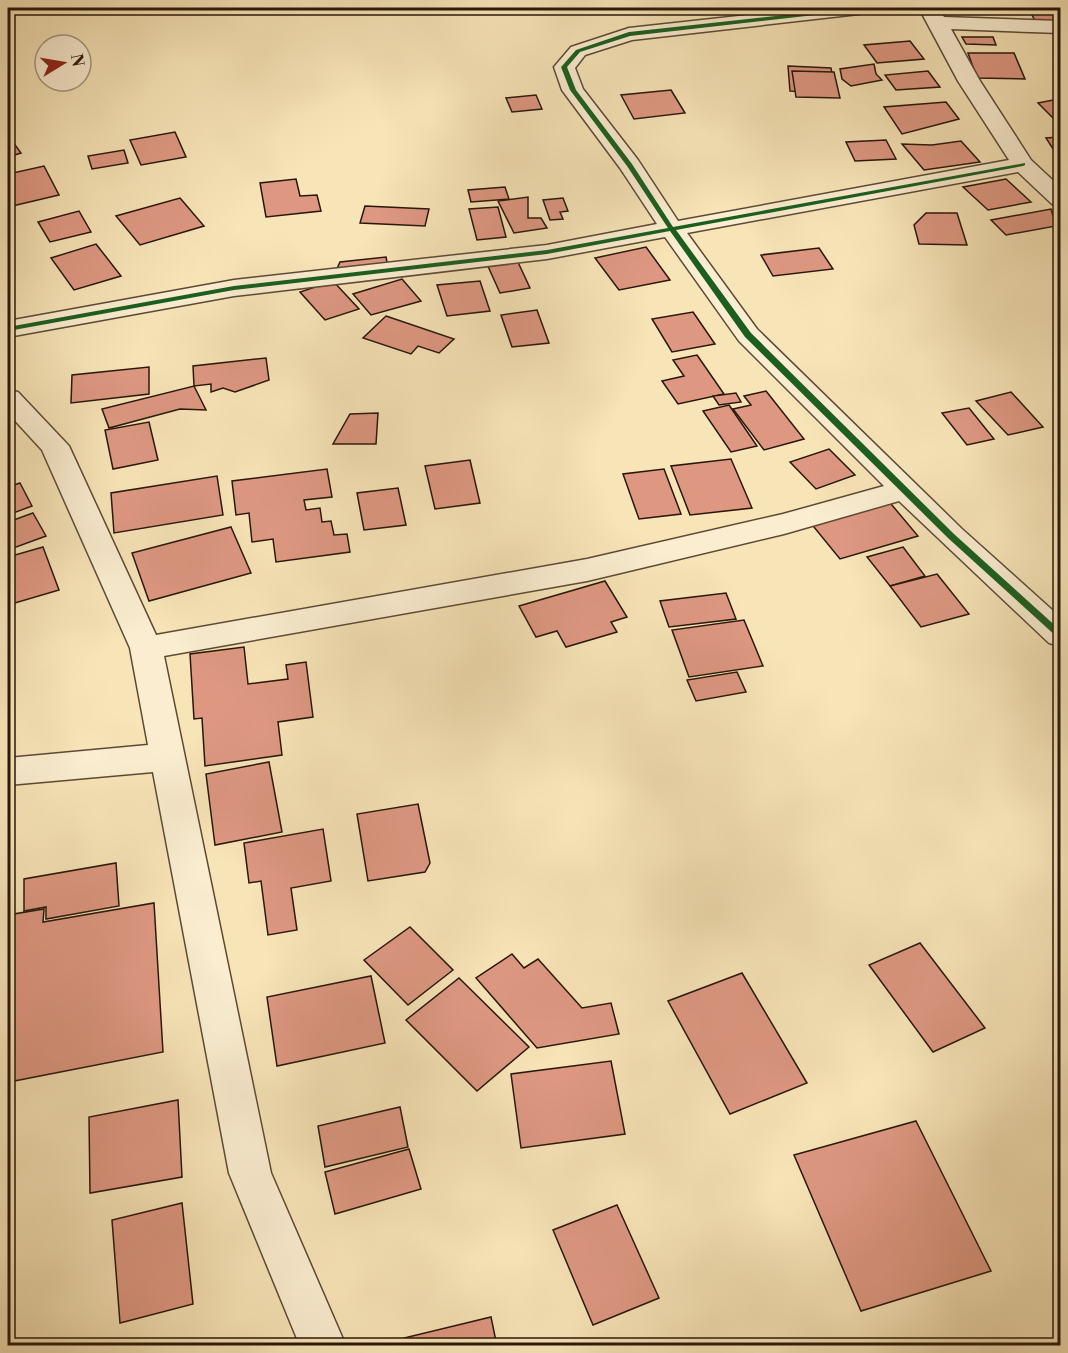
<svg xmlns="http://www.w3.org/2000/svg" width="1068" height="1353" viewBox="0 0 1068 1353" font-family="'Libre Bodoni',serif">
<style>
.building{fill:#de9882;stroke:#28170a;stroke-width:1.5}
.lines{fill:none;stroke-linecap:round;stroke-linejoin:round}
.minor-casing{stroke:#5c4a35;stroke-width:3}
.minor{fill:#faedd0;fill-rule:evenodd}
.cycleway-casing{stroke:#faedd0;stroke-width:4}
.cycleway{fill:#1b5e20;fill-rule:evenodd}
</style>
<rect width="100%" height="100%" fill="#f7e4b7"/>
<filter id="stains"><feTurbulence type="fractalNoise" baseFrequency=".00333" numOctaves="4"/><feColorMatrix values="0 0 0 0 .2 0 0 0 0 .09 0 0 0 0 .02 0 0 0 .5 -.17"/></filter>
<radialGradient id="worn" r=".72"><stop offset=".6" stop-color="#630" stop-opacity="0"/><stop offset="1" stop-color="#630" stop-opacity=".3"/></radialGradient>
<g class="building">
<path d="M 1028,8 L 1060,8 L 1060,23 L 1037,24 Z"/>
<path d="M 962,37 L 993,37 L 996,45 L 966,44 Z"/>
<path d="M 910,41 L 924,59 L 877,63 L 864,45 Z"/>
<path d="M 968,53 L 1014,53 L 1025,79 L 977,78 Z"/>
<path d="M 874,64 L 876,74 L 882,80 L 851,86 L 842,79 L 840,69 Z"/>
<path d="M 788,66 L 831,68 L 835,93 L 790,91 Z"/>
<path d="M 792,71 L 834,72 L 840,98 L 796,97 Z"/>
<path d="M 928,71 L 940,87 L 896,90 L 885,75 Z"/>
<path d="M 671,90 L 685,113 L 634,119 L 621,95 Z"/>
<path d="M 536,95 L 542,109 L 512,112 L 506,98 Z"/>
<path d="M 1053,100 L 1060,107 L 1060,125 L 1038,103 Z"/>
<path d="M 946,102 L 959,119 L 902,134 L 884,107 Z"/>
<path d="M 175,132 L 186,157 L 141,165 L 130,140 Z"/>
<path d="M 1060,137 L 1060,160 L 1046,138 Z"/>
<path d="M 8,138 L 10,138 L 21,153 L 8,157 Z"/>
<path d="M 886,140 L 896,159 L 855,161 L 846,142 Z"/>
<path d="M 961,141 L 980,162 L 924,170 L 902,144 L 932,145 Z"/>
<path d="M 124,150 L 128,163 L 92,169 L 88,156 Z"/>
<path d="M 44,166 L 59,195 L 8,207 L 8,174 Z"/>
<path d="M 296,179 L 300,196 L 317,195 L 321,211 L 266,217 L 260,183 Z"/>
<path d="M 1006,179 L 1031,202 L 988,210 L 963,187 Z"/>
<path d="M 505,187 L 509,199 L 471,202 L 468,190 Z"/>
<path d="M 528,197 L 528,218 L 541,218 L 547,228 L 514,233 L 498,201 Z"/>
<path d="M 180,198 L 204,226 L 140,245 L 116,216 Z"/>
<path d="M 563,198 L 568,211 L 560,212 L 563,219 L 550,220 L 543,200 Z"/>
<path d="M 365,206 L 429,209 L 425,226 L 360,223 Z"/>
<path d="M 498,207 L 506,237 L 477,240 L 469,209 Z"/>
<path d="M 1051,209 L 1056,226 L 1006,235 L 991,220 Z"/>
<path d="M 79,211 L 91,232 L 50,242 L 38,222 Z"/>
<path d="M 926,213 L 957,213 L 967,245 L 919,244 L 914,225 Z"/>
<path d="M 96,244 L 121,276 L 74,290 L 51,258 Z"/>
<path d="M 646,247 L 670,280 L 619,290 L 595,258 Z"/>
<path d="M 819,248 L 833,269 L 773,276 L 761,255 Z"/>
<path d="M 386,257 L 388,267 L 335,273 L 340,262 Z"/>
<path d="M 517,260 L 530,288 L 500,293 L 487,264 Z"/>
<path d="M 402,279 L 421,301 L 371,315 L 353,294 Z"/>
<path d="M 333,281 L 359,309 L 325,320 L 300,292 Z"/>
<path d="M 480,281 L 490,311 L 447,316 L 437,285 Z"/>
<path d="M 537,310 L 549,343 L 512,347 L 501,315 Z"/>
<path d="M 693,312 L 715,344 L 672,352 L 652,319 Z"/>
<path d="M 386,316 L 454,339 L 439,353 L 418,346 L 411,354 L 363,338 Z"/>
<path d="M 697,355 L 724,394 L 678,404 L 662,381 L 684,376 L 673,360 Z"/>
<path d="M 266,358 L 269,380 L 235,392 L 223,388 L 211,392 L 211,384 L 194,386 L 193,366 Z"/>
<path d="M 149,367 L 149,394 L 71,403 L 72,375 Z"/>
<path d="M 194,386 L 206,410 L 180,409 L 109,428 L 102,409 Z"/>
<path d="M 766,391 L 804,439 L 764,450 L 733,409 L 751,405 L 744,396 Z"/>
<path d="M 1011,392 L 1043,427 L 1008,435 L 976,401 Z"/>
<path d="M 736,393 L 741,402 L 719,405 L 713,396 Z"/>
<path d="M 729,405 L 757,446 L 731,452 L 703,411 Z"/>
<path d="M 969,408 L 994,439 L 967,445 L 942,413 Z"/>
<path d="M 378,413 L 376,444 L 333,444 L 350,414 Z"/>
<path d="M 149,422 L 158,460 L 113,469 L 105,430 Z"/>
<path d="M 829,449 L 855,475 L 816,489 L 790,462 Z"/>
<path d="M 731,459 L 752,508 L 690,515 L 671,466 Z"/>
<path d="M 470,460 L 480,503 L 435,509 L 425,466 Z"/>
<path d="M 327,469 L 332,497 L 304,500 L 306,510 L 320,508 L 322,522 L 331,521 L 334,535 L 347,534 L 350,552 L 276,562 L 273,539 L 252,542 L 249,513 L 236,515 L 232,481 Z"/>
<path d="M 664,469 L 681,514 L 639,519 L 623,474 Z"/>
<path d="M 217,476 L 223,515 L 114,533 L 111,493 Z"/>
<path d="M 20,483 L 32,506 L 8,515 L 8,487 Z"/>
<path d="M 398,488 L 406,525 L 364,530 L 357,493 Z"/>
<path d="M 886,498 L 918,536 L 840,559 L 809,521 Z"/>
<path d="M 33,513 L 46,536 L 8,550 L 8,522 Z"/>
<path d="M 231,527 L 251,573 L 149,601 L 132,553 Z"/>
<path d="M 43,547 L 59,590 L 8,605 L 8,557 Z"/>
<path d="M 903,547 L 925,576 L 890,586 L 867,557 Z"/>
<path d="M 937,574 L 969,614 L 921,627 L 890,586 Z"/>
<path d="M 605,581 L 627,617 L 611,622 L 617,632 L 566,647 L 557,631 L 536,637 L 519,606 Z"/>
<path d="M 726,593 L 736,619 L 669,627 L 660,601 Z"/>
<path d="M 744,620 L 763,666 L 689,677 L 672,630 Z"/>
<path d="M 244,647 L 248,684 L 288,679 L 286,665 L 306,662 L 313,717 L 278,722 L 282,755 L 205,766 L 202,718 L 194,719 L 190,654 Z"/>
<path d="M 737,672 L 746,692 L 696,701 L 687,680 Z"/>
<path d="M 269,762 L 282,832 L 215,845 L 206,774 Z"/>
<path d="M 418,804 L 430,863 L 425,872 L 368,881 L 357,814 Z"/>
<path d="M 323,829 L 331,881 L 291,888 L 297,930 L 268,935 L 261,881 L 249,883 L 244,843 Z"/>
<path d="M 116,863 L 119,906 L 46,919 L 46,907 L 24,911 L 24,879 Z"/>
<path d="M 154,903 L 163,1052 L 9,1082 L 11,965 L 8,965 L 8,915 L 44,909 L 43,922 Z"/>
<path d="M 410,927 L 453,970 L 408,1005 L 364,960 Z"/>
<path d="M 920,943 L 985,1028 L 933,1052 L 869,965 Z"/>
<path d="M 512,954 L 524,968 L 538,959 L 582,1008 L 611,1003 L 619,1034 L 537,1048 L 476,978 Z"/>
<path d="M 742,973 L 807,1083 L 730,1114 L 668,1001 Z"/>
<path d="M 371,976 L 385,1043 L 277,1066 L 267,997 Z"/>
<path d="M 459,978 L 529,1047 L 477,1091 L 406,1020 Z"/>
<path d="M 611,1061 L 625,1134 L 521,1148 L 511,1074 Z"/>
<path d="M 178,1100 L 182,1177 L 90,1193 L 89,1117 Z"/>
<path d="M 400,1107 L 408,1147 L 325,1167 L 318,1126 Z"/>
<path d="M 916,1121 L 991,1271 L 861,1311 L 794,1155 Z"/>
<path d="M 409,1149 L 421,1189 L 335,1214 L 325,1172 Z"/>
<path d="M 182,1203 L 193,1304 L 120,1323 L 112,1220 Z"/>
<path d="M 617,1205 L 659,1298 L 593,1325 L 553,1230 Z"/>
<path d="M 491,1317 L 497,1346 L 405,1346 L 404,1338 Z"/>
</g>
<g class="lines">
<g class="minor-casing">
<path id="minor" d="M 811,8 L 869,8 L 866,12 L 859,14 L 632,40 L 585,55 L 575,68 L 583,89 L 638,160 L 678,221 L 1009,160 L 958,81 L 919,8 L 938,8 L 944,17 L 1060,21 L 1060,33 L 951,29 L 980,81 L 1031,160 L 1060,187 L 1060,206 L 1052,204 L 1018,172 L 687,233 L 757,329 L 962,529 L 1060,617 L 1060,646 L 1049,643 L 899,501 L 784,534 L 587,581 L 164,656 L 271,1173 L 346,1346 L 300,1346 L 229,1173 L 153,772 L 8,785 L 8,758 L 148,745 L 130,648 L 42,450 L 8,413 L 8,390 L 18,392 L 69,446 L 156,635 L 587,559 L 783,514 L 884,486 L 739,341 L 665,237 L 547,259 L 234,296 L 8,337 L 8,321 L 234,280 L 547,245 L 657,224 L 620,168 L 562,90 L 554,67 L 571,47 L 629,28 Z"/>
</g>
<use href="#minor" class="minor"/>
<g class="cycleway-casing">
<path id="cycleway" d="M 849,8 L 862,8 L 859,10 L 630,36 L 580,52 L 567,67 L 576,90 L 632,164 L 673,227 L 1025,163 L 1025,165 L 1023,166 L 676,230 L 751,333 L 954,534 L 1060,630 L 1060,638 L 1057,637 L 948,538 L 745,337 L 670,231 L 547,254 L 234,290 L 8,331 L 8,327 L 234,286 L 547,250 L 668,228 L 627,166 L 570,90 L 561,67 L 562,66 L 576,50 L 629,32 Z"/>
</g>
<use href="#cycleway" class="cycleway"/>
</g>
<rect width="1068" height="1353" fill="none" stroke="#f7e4b7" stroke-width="30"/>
<rect x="9" y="9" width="1050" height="1335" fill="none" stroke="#28170a" stroke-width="3"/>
<rect x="15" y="15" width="1038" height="1323" fill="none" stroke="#28170a" stroke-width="1.5"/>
<g transform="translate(63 63) rotate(79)"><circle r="28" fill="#faedd0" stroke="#a69781" stroke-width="1.5"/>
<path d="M0-4.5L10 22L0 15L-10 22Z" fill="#8f2418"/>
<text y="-9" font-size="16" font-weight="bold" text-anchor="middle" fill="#28170a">N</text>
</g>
<rect width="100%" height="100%" filter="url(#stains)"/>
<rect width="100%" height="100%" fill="url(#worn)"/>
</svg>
